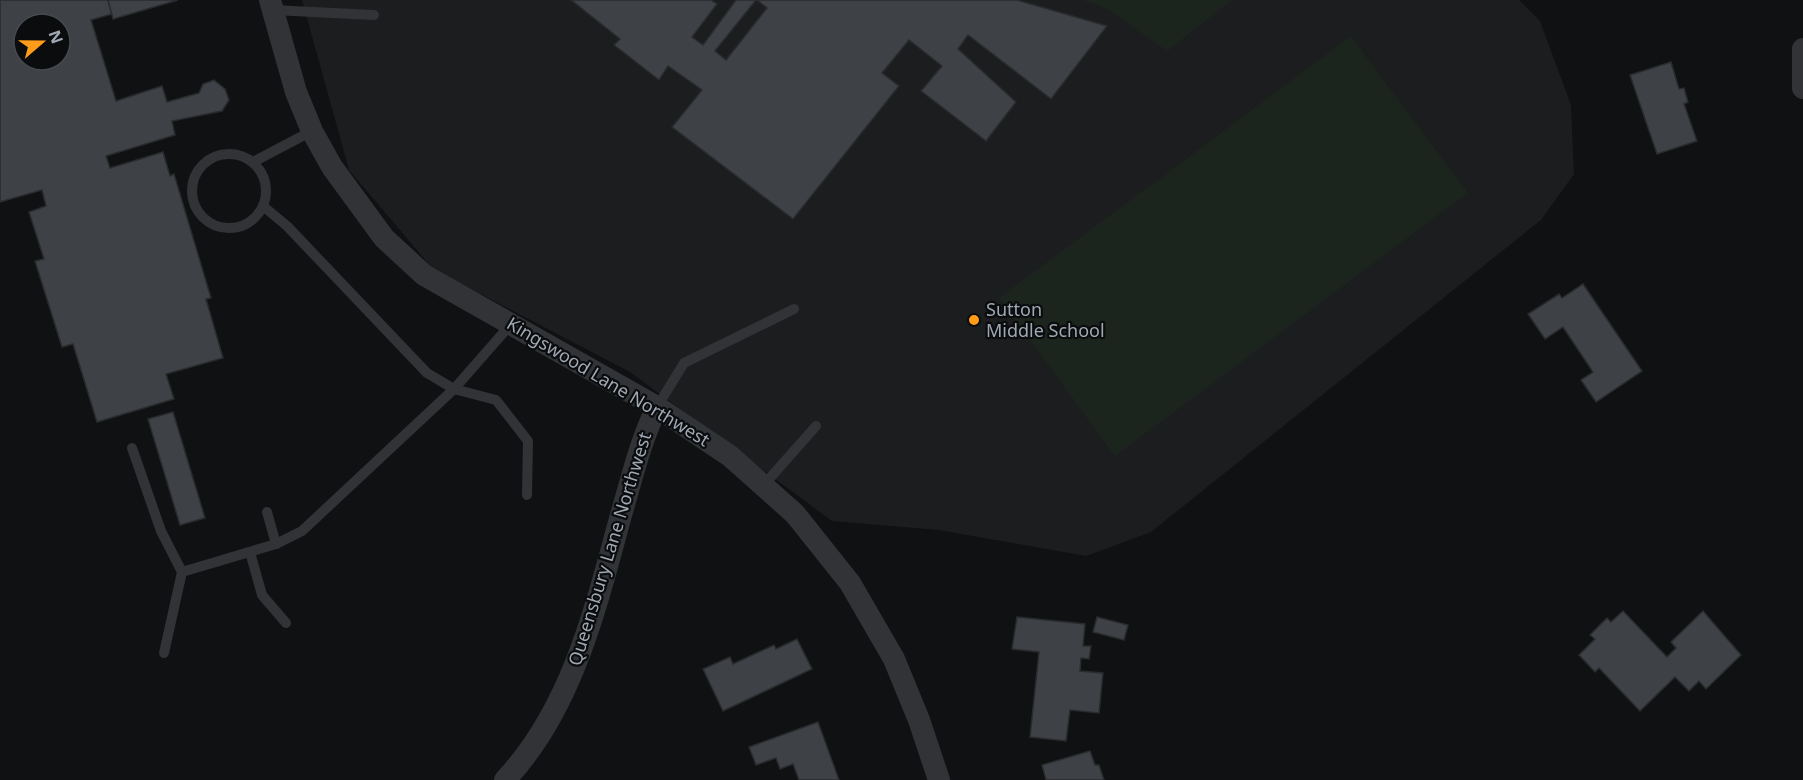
<svg xmlns="http://www.w3.org/2000/svg" width="1803" height="780" viewBox="0 0 1803 780" font-family="'Noto Sans',sans-serif">
<style>
.built{fill:#1c1d1f}
.green{fill:#1c251d}
.building{fill:#3e4145;stroke:#2a2b2e;stroke-width:1.5;fill-rule:evenodd}
.lines{fill:none;stroke-linecap:round;stroke-linejoin:round}
.service{stroke:#313337;stroke-width:10}
.minor{stroke:#313337;stroke-width:22}
.poi-dot{fill:#ff9d1b;stroke:#0b0c0d;stroke-width:2}
.labels{text-anchor:middle;stroke-width:4.5;stroke-linejoin:round;paint-order:stroke}
.poi-label{font-size:18px;fill:#a0a8b4;stroke:#0b0c0d;text-anchor:start}
.street-label{font-size:18px;fill:#a0a8b4;stroke:#0b0c0d}
</style>
<rect width="100%" height="100%" fill="#101112"/>
<path class="built" d="M 302,0 L 1519,0 L 1540,21 L 1571,105 L 1574,174 L 1541,220 L 1151,532 L 1086,556 L 939,530 L 832,521 L 630,372 L 433,269 L 349,170 Z"/>
<g class="green">
<path d="M 1082,0 L 1232,0 L 1167,51 L 1106,8 Z"/>
<path d="M 1351,36 L 1468,193 L 1115,456 L 999,298 Z"/>
</g>
<g class="building">
<path d="M 0,0 L 108,0 L 112,14 L 91,20 L 116,101 L 162,86 L 167,102 L 199,93 L 203,84 L 214,80 L 225,89 L 229,100 L 222,111 L 172,121 L 175,135 L 106,156 L 110,168 L 163,152 L 170,176 L 174,174 L 211,298 L 206,299 L 223,358 L 166,374 L 174,399 L 97,422 L 73,344 L 62,347 L 35,261 L 44,259 L 29,212 L 46,206 L 42,190 L 0,202 ZM 24,24 L 60,24 L 60,60 L 24,60 Z"/>
<path d="M 108,0 L 178,0 L 113,19 Z"/>
<path d="M 571,0 L 711,0 L 717,4 L 692,37 L 703,45 L 736,0 L 756,0 L 715,51 L 726,60 L 767,8 L 757,0 L 1017,0 L 1107,26 L 1051,99 L 968,35 L 958,49 L 1016,102 L 986,141 L 921,91 L 942,66 L 909,40 L 882,73 L 899,86 L 793,219 L 672,127 L 702,90 L 668,66 L 659,80 L 614,45 L 620,39 Z"/>
<path d="M 1671,62 L 1679,89 L 1684,88 L 1688,102 L 1684,104 L 1697,141 L 1657,154 L 1630,75 Z"/>
<path d="M 1583,284 L 1642,371 L 1596,402 L 1581,380 L 1593,372 L 1563,327 L 1545,339 L 1528,314 L 1559,294 L 1562,298 Z"/>
<path d="M 173,412 L 205,518 L 180,525 L 148,419 Z"/>
<path d="M 1623,611 L 1667,657 L 1676,648 L 1671,642 L 1703,611 L 1741,655 L 1706,689 L 1699,681 L 1689,691 L 1675,677 L 1640,711 L 1599,668 L 1595,672 L 1579,655 L 1595,639 L 1590,635 L 1607,618 L 1611,622 Z"/>
<path d="M 1017,617 L 1085,624 L 1083,646 L 1091,646 L 1089,659 L 1081,658 L 1080,671 L 1103,673 L 1099,713 L 1070,710 L 1066,741 L 1030,737 L 1039,652 L 1012,649 Z"/>
<path d="M 1097,617 L 1128,625 L 1124,640 L 1093,632 Z"/>
<path d="M 797,639 L 812,669 L 723,711 L 703,669 L 730,657 L 733,664 L 774,645 L 776,649 Z"/>
<path d="M 818,722 L 839,780 L 799,780 L 793,764 L 780,769 L 776,758 L 756,765 L 749,747 Z"/>
<path d="M 1090,751 L 1095,765 L 1099,765 L 1104,780 L 1046,780 L 1042,765 Z"/>
</g>
<g class="lines">
<g class="service">
<path d="M 273,10 L 374,15"/>
<circle cx="229" cy="191" r="37"/>
<path d="M 253,162 L 312,131"/>
<path d="M 263,206 L 287,226 L 427,373 L 454,389 L 511,324"/>
<path d="M 657,407 L 684,363 L 794,309"/>
<path d="M 132,448 L 161,531 L 182,572 L 276,544"/>
<path d="M 763,486 L 816,426"/>
<path d="M 267,512 L 276,544 L 302,531 L 454,389 L 496,400 L 528,441 L 527,495"/>
<path d="M 250,552 L 262,595 L 286,623"/>
<path d="M 164,653 L 182,572"/>
</g>
<g class="minor">
<path d="M 270,0 L 296,92 L 312,131 L 332,167 L 384,238 L 424,275 L 657,407 L 730,456 L 795,514 L 850,583 L 894,659 L 919,720 L 939,780"/>
<path d="M 1803,49 L 1803,88"/>
<path d="M 505,780 C 572,709 596,607 621,515 C 632,478 640,442 657,407"/>
</g>
</g>
<circle class="poi-dot" cx="974" cy="320" r="6"/>
<g class="labels">
<g class="poi-label">
<text x="986" y="316">Sutton<tspan x="986" dy="21">Middle School</tspan></text>
</g>
<g class="street-label">
<text transform="translate(608 382) rotate(31)" y="6">Kingswood Lane Northwest</text>
<text transform="translate(610 549) rotate(-73)" y="6">Queensbury Lane Northwest</text>
</g>
</g>
<g transform="translate(42 42) rotate(70)"><circle r="28" fill="#0b0c0d" stroke="#474a50" stroke-width="1.5"/>
<path d="M0-4.5L10 22L0 15L-10 22Z" fill="#ff9d1b"/>
<text y="-9" font-size="16" font-weight="bold" text-anchor="middle" fill="#a0a8b4">N</text>
</g>
</svg>
